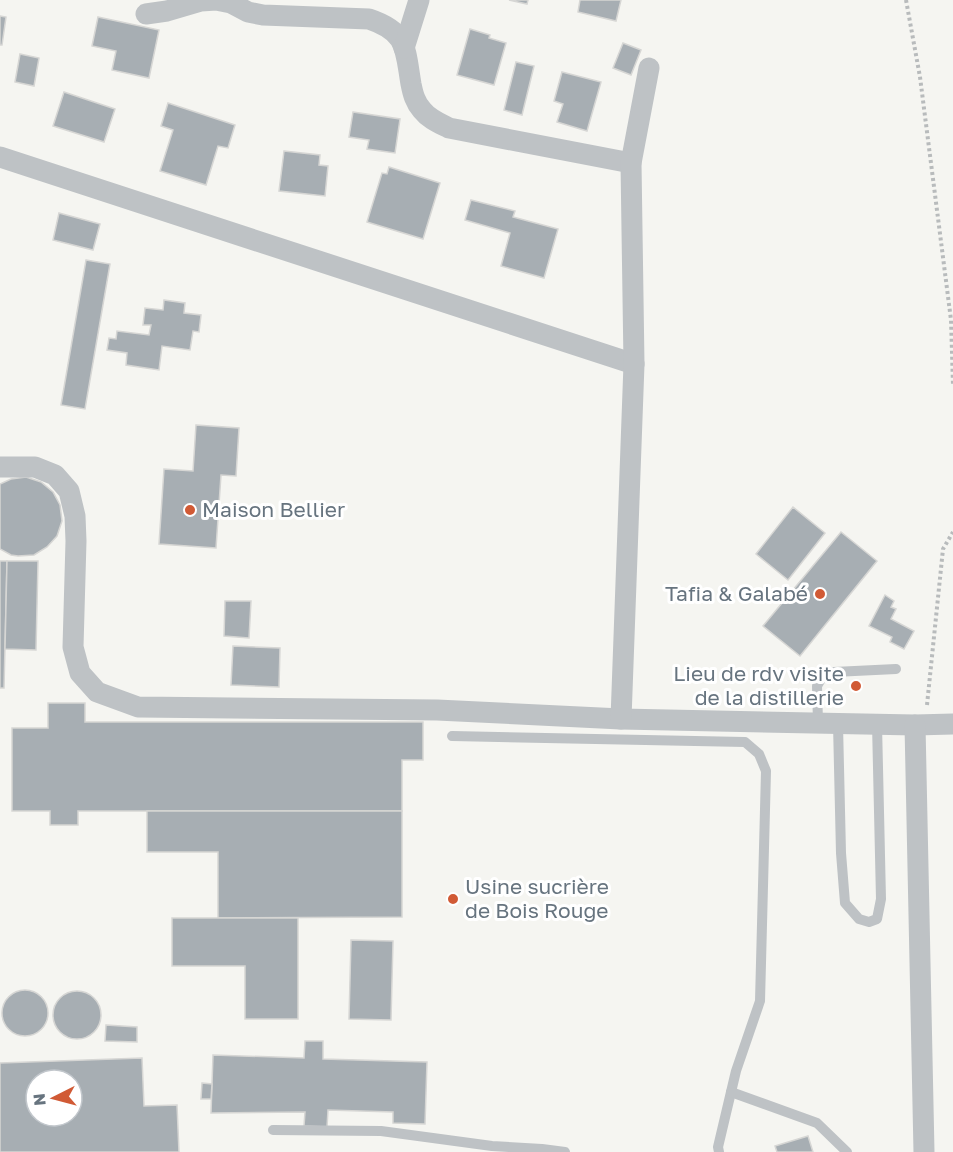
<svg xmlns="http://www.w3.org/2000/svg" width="953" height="1152" viewBox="0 0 953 1152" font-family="'Golos Text',sans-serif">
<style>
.building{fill:#a7aeb3;stroke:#d6d6d4;stroke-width:1.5;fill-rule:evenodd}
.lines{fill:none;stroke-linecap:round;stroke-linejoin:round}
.path{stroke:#b8bbbc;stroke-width:4;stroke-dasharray:3 3;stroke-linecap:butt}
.service{stroke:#bec2c5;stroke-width:10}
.minor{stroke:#bec2c5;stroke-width:21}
.poi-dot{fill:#d15a35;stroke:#fff;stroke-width:2}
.labels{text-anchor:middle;stroke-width:6;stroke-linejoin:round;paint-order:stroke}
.poi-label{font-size:21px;fill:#67747f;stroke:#fff;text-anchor:start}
</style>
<rect width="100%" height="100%" fill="#f5f5f1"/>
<g class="building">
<path d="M 509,0 L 528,0 L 527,4 Z"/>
<path d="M 580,0 L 621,0 L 616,21 L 578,12 Z"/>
<path d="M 0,16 L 6,17 L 2,45 L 0,45 Z"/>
<path d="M 98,17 L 159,30 L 149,78 L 112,70 L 116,51 L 92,46 Z"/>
<path d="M 470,29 L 490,35 L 489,38 L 506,43 L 494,85 L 457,75 Z"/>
<path d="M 623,43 L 641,50 L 631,75 L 613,68 Z"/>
<path d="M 20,54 L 39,58 L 34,86 L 15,82 Z"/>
<path d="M 516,62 L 534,66 L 522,115 L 504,110 Z"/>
<path d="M 562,72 L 601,82 L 587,131 L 557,122 L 563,104 L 554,101 Z"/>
<path d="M 64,92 L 115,109 L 104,142 L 53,126 Z"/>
<path d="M 168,103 L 235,125 L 228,148 L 218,146 L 206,185 L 160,171 L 173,130 L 161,126 Z"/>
<path d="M 353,112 L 400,119 L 395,153 L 367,149 L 369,140 L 349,137 Z"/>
<path d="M 284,151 L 320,155 L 319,165 L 328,166 L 325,196 L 279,191 Z"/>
<path d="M 389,167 L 440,183 L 423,239 L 367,222 L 382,173 L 387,174 Z"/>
<path d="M 471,200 L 515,211 L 513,217 L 558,229 L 544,278 L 501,266 L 510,233 L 465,220 Z"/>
<path d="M 59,213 L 100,224 L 93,250 L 53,240 Z"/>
<path d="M 86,260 L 110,264 L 85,409 L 61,405 Z"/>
<path d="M 164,300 L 185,303 L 184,313 L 201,315 L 199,332 L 193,331 L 190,350 L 162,346 L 159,370 L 126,365 L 127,353 L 107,350 L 109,338 L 116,339 L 117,331 L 149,335 L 151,325 L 143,325 L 145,308 L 163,310 Z"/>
<path d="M 196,425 L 239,428 L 236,476 L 221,475 L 216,548 L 159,544 L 164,469 L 193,471 Z"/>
<path d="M 26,477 L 41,482 L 53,492 L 60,505 L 62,521 L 57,536 L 47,547 L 34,555 L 18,556 L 11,555 L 0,549 L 0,484 L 11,479 Z"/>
<path d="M 793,507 L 825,533 L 788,580 L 756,554 Z"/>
<path d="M 841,532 L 877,561 L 800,656 L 763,626 Z"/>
<path d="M 0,561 L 7,561 L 4,688 L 0,688 Z"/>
<path d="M 7,561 L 38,561 L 36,650 L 5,649 Z"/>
<path d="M 885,595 L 894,601 L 891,607 L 896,609 L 891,619 L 914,631 L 904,649 L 890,642 L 892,637 L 869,626 Z"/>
<path d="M 225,601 L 251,601 L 249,638 L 224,636 Z"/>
<path d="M 233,646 L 280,648 L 279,687 L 231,685 Z"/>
<path d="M 48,703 L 85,703 L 85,722 L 423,722 L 423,760 L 402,760 L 402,811 L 78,811 L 78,825 L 50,825 L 50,811 L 12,811 L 12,728 L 48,728 Z"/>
<path d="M 147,811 L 402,811 L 402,917 L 218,918 L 218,852 L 147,852 Z"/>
<path d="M 172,918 L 298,918 L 298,1019 L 245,1019 L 245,966 L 172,966 Z"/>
<path d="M 351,940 L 393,941 L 391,1020 L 349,1019 Z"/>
<circle cx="25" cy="1013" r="23"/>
<circle cx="77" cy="1015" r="24"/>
<path d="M 106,1025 L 137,1027 L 137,1042 L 105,1041 Z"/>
<path d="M 305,1041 L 323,1041 L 323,1059 L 427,1062 L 425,1124 L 393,1123 L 393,1112 L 328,1110 L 327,1127 L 304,1126 L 305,1112 L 211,1113 L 213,1055 L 304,1058 Z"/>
<path d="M 142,1058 L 144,1106 L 177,1105 L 179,1152 L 0,1152 L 0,1063 ZM 36,1080 L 72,1080 L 72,1116 L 36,1116 Z"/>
<path d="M 202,1083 L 212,1084 L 211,1099 L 201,1099 Z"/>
<path d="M 808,1136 L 813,1152 L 777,1152 L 775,1146 Z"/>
</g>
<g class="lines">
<g class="path">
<path d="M 906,0 L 920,77 L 951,320 L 953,385"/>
<path d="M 927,705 L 943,549 L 953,532"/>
</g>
<g class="service">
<path d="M 818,723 L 817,686 L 823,676 L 834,672 L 896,669"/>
<path d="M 838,724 L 841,853 L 845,903 L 859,919 L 869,922 L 877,919 L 881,899 L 877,724"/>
<path d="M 452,736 L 745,742 L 759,754 L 766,771 L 760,1001 L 736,1071 L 718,1147 L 719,1152"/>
<path d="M 731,1092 L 817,1123 L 847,1152"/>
<path d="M 273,1130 L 381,1131 L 492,1146 L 542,1149 L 565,1152"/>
</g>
<g class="minor">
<path d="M 146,14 L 167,11 L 201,1 L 216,0 L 231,3 L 248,12 L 263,15 L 369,19 C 408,32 405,49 411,84 C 413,94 415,102 422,110 C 429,119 439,123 449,128 L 631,163"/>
<path d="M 404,48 L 419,0"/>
<path d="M 0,157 L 634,364"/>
<path d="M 0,467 L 35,467 L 55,475 L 69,491 L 75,516 L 76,541 L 73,647 L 80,673 L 97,692 L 138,707 L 437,710 L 621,719 L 915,725 L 953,724"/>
<path d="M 621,719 L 634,364 L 631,163 L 649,68"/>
<path d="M 915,725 L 924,1152"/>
</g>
</g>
<g class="poi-dot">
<circle cx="190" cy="510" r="6"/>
<circle cx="820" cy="594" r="6"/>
<circle cx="856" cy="686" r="6"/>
<circle cx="453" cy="899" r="6"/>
</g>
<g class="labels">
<g class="poi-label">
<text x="202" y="517">Maison Bellier</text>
<text x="808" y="601" text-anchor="end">Tafia &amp; Galabé</text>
<text x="844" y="681" text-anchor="end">Lieu de rdv visite<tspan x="844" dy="24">de la distillerie</tspan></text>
<text x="465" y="894">Usine sucrière<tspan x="465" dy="24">de Bois Rouge</tspan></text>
</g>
</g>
<g transform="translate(54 1098) rotate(264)"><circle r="28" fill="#ffffff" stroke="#c2c7cc" stroke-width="1.5"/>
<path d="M0-4.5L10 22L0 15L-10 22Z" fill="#d15a35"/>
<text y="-9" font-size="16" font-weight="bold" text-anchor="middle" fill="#67747f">N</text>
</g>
</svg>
